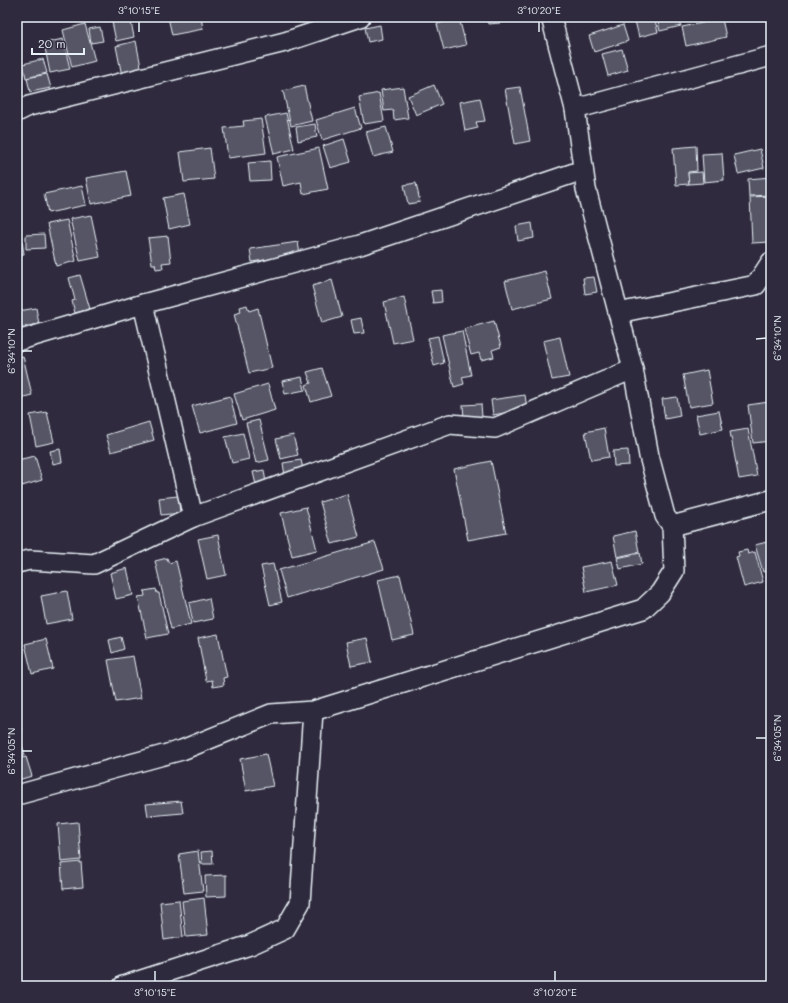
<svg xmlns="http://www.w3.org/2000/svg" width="788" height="1003" viewBox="0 0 788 1003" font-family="Mali,sans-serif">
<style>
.building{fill:#575565;stroke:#e8f1f8}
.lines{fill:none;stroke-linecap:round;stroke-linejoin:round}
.minor-casing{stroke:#e8f1f8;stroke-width:22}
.minor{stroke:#2f2a3d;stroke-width:19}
.ticks{fill:none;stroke:#e8f1f8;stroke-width:1.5}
.neatline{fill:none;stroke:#e8f1f8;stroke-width:1.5}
.ticks-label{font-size:10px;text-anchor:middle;fill:#e8f1f8}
</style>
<rect width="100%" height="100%" fill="#2f2a3d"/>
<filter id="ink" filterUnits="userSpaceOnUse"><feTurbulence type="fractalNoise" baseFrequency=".025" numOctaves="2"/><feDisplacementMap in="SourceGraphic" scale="8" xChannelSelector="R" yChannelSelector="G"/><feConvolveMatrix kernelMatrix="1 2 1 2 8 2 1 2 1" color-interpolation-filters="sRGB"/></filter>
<g filter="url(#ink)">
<g class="building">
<path d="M 111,17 L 130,17 L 134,37 L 116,41 Z"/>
<path d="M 168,17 L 201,17 L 203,29 L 172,35 Z"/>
<path d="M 436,17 L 448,17 L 449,18 L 437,22 Z"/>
<path d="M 487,17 L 500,17 L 500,23 L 488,24 Z"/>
<path d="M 634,17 L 654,17 L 658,32 L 639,37 Z"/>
<path d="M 657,17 L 679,17 L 681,26 L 660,31 Z"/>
<path d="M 459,18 L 466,45 L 444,50 L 437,24 Z"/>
<path d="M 722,19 L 726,37 L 686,46 L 682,27 Z"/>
<path d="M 85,24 L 95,61 L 72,67 L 63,30 Z"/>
<path d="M 380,25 L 382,39 L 368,42 L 365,28 Z"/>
<path d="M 623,25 L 628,41 L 594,52 L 589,36 Z"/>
<path d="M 100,27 L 103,41 L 91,43 L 89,29 Z"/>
<path d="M 63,39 L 70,69 L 50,73 L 44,43 Z"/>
<path d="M 136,41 L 142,72 L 122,76 L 116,46 Z"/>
<path d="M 622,49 L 628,70 L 608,76 L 602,54 Z"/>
<path d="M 43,59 L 47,73 L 26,78 L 23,64 Z"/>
<path d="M 47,74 L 51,88 L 30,92 L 27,78 Z"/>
<path d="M 434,85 L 442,104 L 416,115 L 408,96 Z"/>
<path d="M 304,86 L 312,121 L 291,126 L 283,91 Z"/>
<path d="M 403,87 L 408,118 L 394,120 L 393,110 L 384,111 L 381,90 Z"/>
<path d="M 520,87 L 530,141 L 515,144 L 505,89 Z"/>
<path d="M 17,93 L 20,93 L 23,106 L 17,107 Z"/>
<path d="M 379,93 L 384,121 L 364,124 L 359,97 Z"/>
<path d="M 480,98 L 485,121 L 476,122 L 478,128 L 465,131 L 460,102 Z"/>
<path d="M 355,108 L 361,128 L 322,140 L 316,120 Z"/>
<path d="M 286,113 L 294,149 L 274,154 L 265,117 Z"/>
<path d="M 261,119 L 266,153 L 228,158 L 224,128 L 244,126 L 243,121 Z"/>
<path d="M 315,124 L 317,137 L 298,141 L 296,127 Z"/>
<path d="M 386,127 L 393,152 L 373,157 L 366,132 Z"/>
<path d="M 344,139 L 351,162 L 330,168 L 323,146 Z"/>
<path d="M 696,146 L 697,171 L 688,172 L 689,184 L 676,185 L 673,148 Z"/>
<path d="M 210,148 L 214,179 L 184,182 L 180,152 Z"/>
<path d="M 319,148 L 328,189 L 303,194 L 301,182 L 283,186 L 277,157 Z"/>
<path d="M 760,149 L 764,168 L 738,174 L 734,155 Z"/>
<path d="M 722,153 L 724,180 L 704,182 L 702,154 Z"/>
<path d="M 270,161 L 271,180 L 250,181 L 248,163 Z"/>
<path d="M 126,171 L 131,196 L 91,204 L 86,178 Z"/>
<path d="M 702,172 L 703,183 L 689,184 L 688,173 Z"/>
<path d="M 771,177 L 771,195 L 749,196 L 748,179 Z"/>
<path d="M 416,183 L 420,202 L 408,204 L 404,185 Z"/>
<path d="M 82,186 L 86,205 L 48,213 L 44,194 Z"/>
<path d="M 184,194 L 190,224 L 169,229 L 163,198 Z"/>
<path d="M 771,196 L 771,242 L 752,243 L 750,197 Z"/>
<path d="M 91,215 L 100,257 L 80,261 L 70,219 Z"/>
<path d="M 67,220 L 76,261 L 56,266 L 47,224 Z"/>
<path d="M 532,223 L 534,238 L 518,241 L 516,226 Z"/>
<path d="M 17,234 L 21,234 L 24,254 L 17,255 Z"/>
<path d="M 44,234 L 45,248 L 26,249 L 26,235 Z"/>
<path d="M 168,236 L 171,262 L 162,263 L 163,268 L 156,269 L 155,264 L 152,264 L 148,238 Z"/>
<path d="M 298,242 L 300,254 L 252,262 L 250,249 Z"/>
<path d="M 545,271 L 552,299 L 512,309 L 505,281 Z"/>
<path d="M 80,275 L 90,309 L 75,313 L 72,301 L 75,300 L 69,278 Z"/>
<path d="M 594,277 L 597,292 L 585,294 L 583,278 Z"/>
<path d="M 332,280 L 342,317 L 322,323 L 312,286 Z"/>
<path d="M 441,290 L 442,302 L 433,303 L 431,291 Z"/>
<path d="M 404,297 L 413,339 L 393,343 L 384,302 Z"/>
<path d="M 247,305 L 249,311 L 258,308 L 272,368 L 249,373 L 234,314 L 241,312 L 240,307 Z"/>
<path d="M 36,308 L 39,324 L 22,327 L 19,311 Z"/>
<path d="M 361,318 L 364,333 L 354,334 L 351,320 Z"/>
<path d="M 494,321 L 501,347 L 492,350 L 494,357 L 481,360 L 479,353 L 471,355 L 464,329 Z"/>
<path d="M 462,331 L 471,375 L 462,377 L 464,384 L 454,387 L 442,335 Z"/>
<path d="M 438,336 L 444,363 L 434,366 L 428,338 Z"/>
<path d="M 560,337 L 569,377 L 552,380 L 543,341 Z"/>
<path d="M 23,356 L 32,395 L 20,398 L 17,384 L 17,357 Z"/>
<path d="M 322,368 L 331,396 L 311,402 L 306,385 L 311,383 L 307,372 Z"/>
<path d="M 707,370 L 713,403 L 689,407 L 683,375 Z"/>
<path d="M 302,377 L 305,390 L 285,394 L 282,381 Z"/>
<path d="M 268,384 L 275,410 L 242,420 L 234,394 Z"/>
<path d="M 525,395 L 527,409 L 493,415 L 491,400 Z"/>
<path d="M 230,396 L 237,423 L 200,433 L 192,406 Z"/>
<path d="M 677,397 L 680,416 L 665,419 L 662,399 Z"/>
<path d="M 769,402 L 771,416 L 771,441 L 753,443 L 748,405 Z"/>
<path d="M 481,404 L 482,417 L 464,419 L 463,405 Z"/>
<path d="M 719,411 L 723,429 L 700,434 L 696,415 Z"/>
<path d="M 47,412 L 54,442 L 36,446 L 30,415 Z"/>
<path d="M 259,420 L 269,460 L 256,463 L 246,423 Z"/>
<path d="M 149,422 L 154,440 L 111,452 L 106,435 Z"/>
<path d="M 604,428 L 609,457 L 591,460 L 585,432 Z"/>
<path d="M 748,429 L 757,476 L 739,479 L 730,432 Z"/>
<path d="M 243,433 L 249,459 L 232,463 L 225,437 Z"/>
<path d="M 293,435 L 298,455 L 281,459 L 276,439 Z"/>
<path d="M 60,449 L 62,462 L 53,464 L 50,451 Z"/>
<path d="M 628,450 L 629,465 L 614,466 L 613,451 Z"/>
<path d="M 35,456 L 42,480 L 22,486 L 17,469 L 17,460 Z"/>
<path d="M 301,460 L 304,473 L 285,476 L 283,463 Z"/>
<path d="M 491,461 L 506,533 L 468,540 L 454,469 Z"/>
<path d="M 264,470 L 266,483 L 256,485 L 253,472 Z"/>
<path d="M 347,494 L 359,537 L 332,544 L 320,502 Z"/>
<path d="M 178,496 L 180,513 L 161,515 L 159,498 Z"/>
<path d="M 306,507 L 317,550 L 292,556 L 281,513 Z"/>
<path d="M 635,531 L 639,552 L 617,557 L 613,536 Z"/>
<path d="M 218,535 L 226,575 L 207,579 L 198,539 Z"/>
<path d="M 771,541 L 771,570 L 763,572 L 755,545 Z"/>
<path d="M 375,542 L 384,569 L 287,598 L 279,570 Z"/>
<path d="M 747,550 L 748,554 L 755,552 L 763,582 L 744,587 L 736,557 L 739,556 L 738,552 Z"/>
<path d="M 640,553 L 642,564 L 620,569 L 617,558 Z"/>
<path d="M 167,558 L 169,563 L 176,561 L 191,624 L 171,629 L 155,561 Z"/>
<path d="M 612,561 L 618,585 L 586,592 L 581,567 Z"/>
<path d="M 273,564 L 282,602 L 270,605 L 261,566 Z"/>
<path d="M 127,568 L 133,595 L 116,599 L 110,573 Z"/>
<path d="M 400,575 L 414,635 L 392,640 L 378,580 Z"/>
<path d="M 156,589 L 157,593 L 159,593 L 168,634 L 147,638 L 138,597 L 145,596 L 144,591 Z"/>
<path d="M 67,591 L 72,619 L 46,624 L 41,596 Z"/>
<path d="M 209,598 L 213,619 L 193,623 L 189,603 Z"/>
<path d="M 218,634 L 227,677 L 223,678 L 224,685 L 213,687 L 212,680 L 206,681 L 198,638 Z"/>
<path d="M 121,637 L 124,649 L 112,653 L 109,640 Z"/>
<path d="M 367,638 L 372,662 L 351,666 L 346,642 Z"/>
<path d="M 46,639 L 53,669 L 32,674 L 25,644 Z"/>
<path d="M 133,656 L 141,698 L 116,702 L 108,660 Z"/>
<path d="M 17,716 L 22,732 L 17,733 Z"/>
<path d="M 19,736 L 25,755 L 17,757 L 17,737 Z"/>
<path d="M 266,754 L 273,786 L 246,791 L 240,759 Z"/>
<path d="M 26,757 L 32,776 L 18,780 L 17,775 L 17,759 Z"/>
<path d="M 181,801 L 183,813 L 148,816 L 146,804 Z"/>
<path d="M 78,822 L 81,860 L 61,862 L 58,824 Z"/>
<path d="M 198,851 L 203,891 L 184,893 L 179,854 Z"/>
<path d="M 212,851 L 213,864 L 202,864 L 201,852 Z"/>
<path d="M 81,862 L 83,887 L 63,889 L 61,864 Z"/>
<path d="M 226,875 L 226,896 L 206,897 L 205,876 Z"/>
<path d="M 204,898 L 208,935 L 186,937 L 182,901 Z"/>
<path d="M 179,900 L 183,937 L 164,940 L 160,902 Z"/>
</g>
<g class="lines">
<g class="minor-casing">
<g id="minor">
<path d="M 575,109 L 771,56"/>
<path d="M 17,112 L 29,106 L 285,42 L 360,17"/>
<path d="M 143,304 L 193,517"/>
<path d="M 618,313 L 756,285 L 771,262"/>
<path d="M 17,341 L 143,304 L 360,245 L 583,170"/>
<path d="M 672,526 L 771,500"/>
<path d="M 17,563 L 30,560 L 94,564 L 193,517 L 450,424 L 495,428 L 633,369"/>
<path d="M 17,795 L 182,750 L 271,714 L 313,711 L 643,609 L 660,593 L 674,571 L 672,526 L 665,516 L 649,456 L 633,369 L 586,189 L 575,109 L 551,17"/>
<path d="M 123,986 L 250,945 L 285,929 L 300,903 L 313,711"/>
</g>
</g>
<use href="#minor" class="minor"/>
</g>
</g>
<path class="ticks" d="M 139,22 L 139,32M 539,22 L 539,32M 756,339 L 766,338M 22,351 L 32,351M 756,738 L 766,738M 22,751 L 32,751M 155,971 L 155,981M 555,971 L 555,981"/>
<rect width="788" height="1003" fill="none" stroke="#2f2a3d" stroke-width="44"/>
<path d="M32 48v6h52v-6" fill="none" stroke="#e8f1f8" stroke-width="2"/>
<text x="38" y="48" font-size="12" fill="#e8f1f8" stroke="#2f2a3d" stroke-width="3" paint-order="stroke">20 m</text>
<rect x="22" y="22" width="744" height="959" class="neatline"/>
<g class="ticks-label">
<text x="139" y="14">3°10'15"E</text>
<text x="539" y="14">3°10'20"E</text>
<text transform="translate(777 338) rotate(-90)" y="4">6°34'10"N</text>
<text transform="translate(11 351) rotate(-90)" y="4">6°34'10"N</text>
<text transform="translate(777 738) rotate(-90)" y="4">6°34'05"N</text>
<text transform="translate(11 751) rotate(-90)" y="4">6°34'05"N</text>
<text x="155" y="996">3°10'15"E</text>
<text x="555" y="996">3°10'20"E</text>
</g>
</svg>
